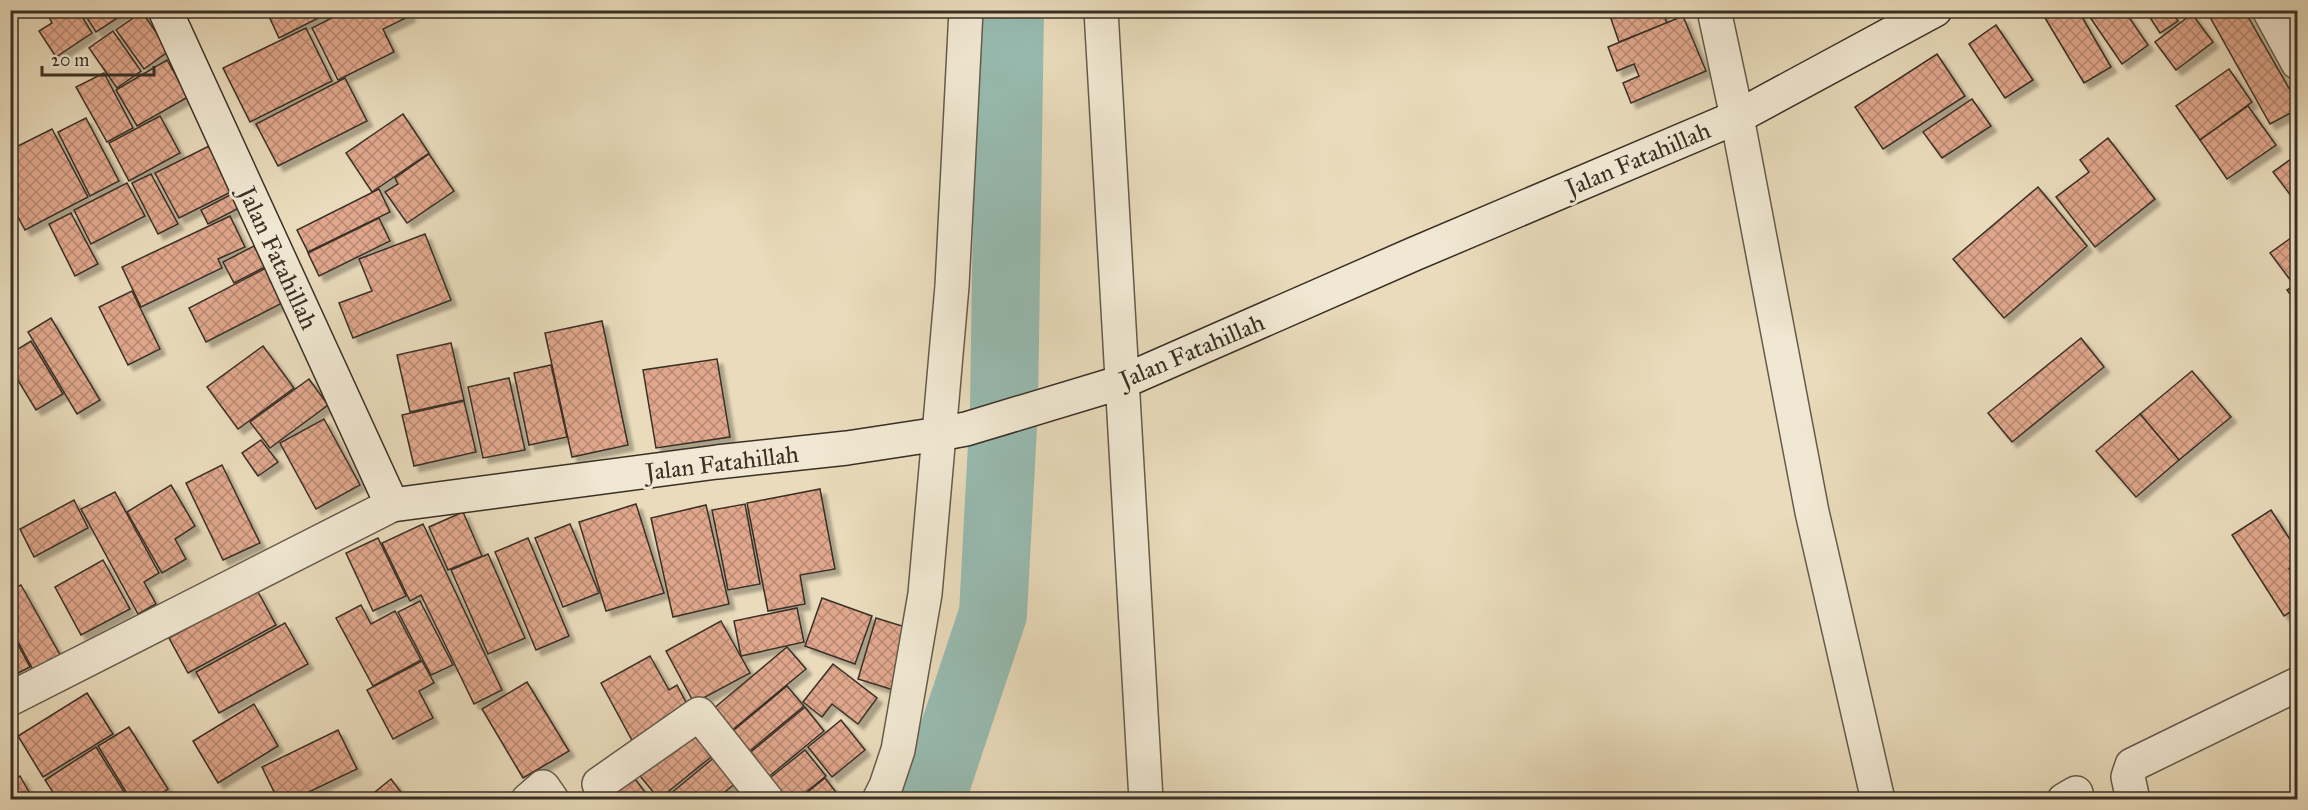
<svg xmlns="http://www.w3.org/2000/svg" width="2308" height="810" viewBox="0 0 2308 810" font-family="'IM FELL Great Primer',serif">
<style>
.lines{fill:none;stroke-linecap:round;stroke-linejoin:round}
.river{stroke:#97bbb1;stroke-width:68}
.building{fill:url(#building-cross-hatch);stroke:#393026;stroke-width:1.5;filter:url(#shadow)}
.street-casing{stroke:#655b4b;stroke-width:36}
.secondary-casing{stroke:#393026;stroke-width:36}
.street{stroke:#f1e8d3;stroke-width:33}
.secondary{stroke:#f1e8d3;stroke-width:33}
.labels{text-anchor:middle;stroke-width:6;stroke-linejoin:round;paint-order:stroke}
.street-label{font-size:24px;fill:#393026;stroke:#f1e8d3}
</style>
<defs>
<pattern id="building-cross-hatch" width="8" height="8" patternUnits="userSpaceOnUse" patternTransform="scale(1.5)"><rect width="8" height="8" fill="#e0a78c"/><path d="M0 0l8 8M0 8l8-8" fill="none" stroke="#b78872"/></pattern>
<filter id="shadow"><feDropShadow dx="5.5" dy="5.5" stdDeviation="1.5" flood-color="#0004"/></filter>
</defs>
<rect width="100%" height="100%" fill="#e9dbbb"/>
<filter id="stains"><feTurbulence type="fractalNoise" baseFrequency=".00333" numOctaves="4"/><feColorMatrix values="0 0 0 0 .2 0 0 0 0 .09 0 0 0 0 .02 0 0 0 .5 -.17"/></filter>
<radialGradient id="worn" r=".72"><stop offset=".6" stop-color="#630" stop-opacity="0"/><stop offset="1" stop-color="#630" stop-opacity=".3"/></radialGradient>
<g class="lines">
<path class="river" d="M 931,800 L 993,614 L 1004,407 L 1010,10"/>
</g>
<g class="building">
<path d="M 45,10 L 78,10 L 92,33 L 56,57 L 39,31 L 52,23 Z"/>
<path d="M 82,10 L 130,10 L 96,32 Z"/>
<path d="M 266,10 L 334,10 L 279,38 Z"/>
<path d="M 347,10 L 407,10 L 410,16 L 383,29 L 394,52 L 338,80 L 312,28 Z"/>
<path d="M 1608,10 L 1662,10 L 1667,23 L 1619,42 Z"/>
<path d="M 2046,10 L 2078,10 L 2111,67 L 2084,83 L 2042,13 Z"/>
<path d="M 2085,10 L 2124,10 L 2148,45 L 2122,64 Z"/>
<path d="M 2145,10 L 2171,10 L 2178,21 L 2160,33 Z"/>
<path d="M 2206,10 L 2244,10 L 2298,104 L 2298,109 L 2270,124 Z"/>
<path d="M 142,12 L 169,51 L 144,69 L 116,30 Z"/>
<path d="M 2192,14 L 2213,42 L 2176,70 L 2155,42 Z"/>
<path d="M 1683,16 L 1706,71 L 1631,103 L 1623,83 L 1639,76 L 1634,64 L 1617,71 L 1608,47 Z"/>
<path d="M 1996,25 L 2033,80 L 2005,98 L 1969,44 Z"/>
<path d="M 306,28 L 332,81 L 250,122 L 223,68 Z"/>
<path d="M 113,31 L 141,71 L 117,88 L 89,48 Z"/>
<path d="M 1937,54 L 1965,96 L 1883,149 L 1855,107 Z"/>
<path d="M 167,60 L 188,97 L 137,126 L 116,90 Z"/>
<path d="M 2229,69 L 2252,102 L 2200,140 L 2176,106 Z"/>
<path d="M 104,73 L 133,128 L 107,142 L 76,87 Z"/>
<path d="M 345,78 L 367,121 L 278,166 L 256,124 Z"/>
<path d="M 1972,99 L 1991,126 L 1942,158 L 1923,132 Z"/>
<path d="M 2248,106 L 2276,145 L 2227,179 L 2200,140 Z"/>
<path d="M 403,114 L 429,153 L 372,192 L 346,153 Z"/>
<path d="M 160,116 L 180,153 L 129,181 L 109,143 Z"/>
<path d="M 86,118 L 119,181 L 90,196 L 58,132 Z"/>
<path d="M 52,129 L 88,197 L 25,230 L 10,202 L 10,150 Z"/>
<path d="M 2108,138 L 2155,199 L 2095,247 L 2056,197 L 2089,172 L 2080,160 Z"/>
<path d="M 209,146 L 233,191 L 179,218 L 155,173 Z"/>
<path d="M 429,154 L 454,191 L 407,223 L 385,192 L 398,184 L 395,178 Z"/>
<path d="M 2298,154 L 2298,205 L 2273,172 Z"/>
<path d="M 151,174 L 178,224 L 158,234 L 132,183 Z"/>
<path d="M 127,183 L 145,216 L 91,244 L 74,210 Z"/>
<path d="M 2038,187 L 2087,246 L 2004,318 L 1953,259 Z"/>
<path d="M 379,189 L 390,212 L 308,252 L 297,230 Z"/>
<path d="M 234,193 L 241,207 L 208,224 L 201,210 Z"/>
<path d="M 71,213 L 98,264 L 75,276 L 49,224 Z"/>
<path d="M 230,216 L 245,247 L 218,259 L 222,268 L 141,307 L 122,267 Z"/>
<path d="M 379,218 L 390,241 L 319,276 L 308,253 Z"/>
<path d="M 2298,233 L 2298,276 L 2291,281 L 2270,253 Z"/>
<path d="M 425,234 L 451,300 L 353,338 L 339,303 L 372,291 L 359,259 Z"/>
<path d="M 254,246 L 265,267 L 234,283 L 223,262 Z"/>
<path d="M 270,266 L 288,300 L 206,342 L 189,308 Z"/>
<path d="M 2298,283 L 2298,305 L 2287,290 Z"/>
<path d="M 132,291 L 160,349 L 128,365 L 99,307 Z"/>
<path d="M 51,318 L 100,400 L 77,414 L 28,332 Z"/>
<path d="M 602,321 L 628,445 L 572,457 L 545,333 Z"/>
<path d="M 2081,338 L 2104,367 L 2012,442 L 1988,413 Z"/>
<path d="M 31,341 L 63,394 L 36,410 L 10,367 L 10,354 Z"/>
<path d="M 451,343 L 464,400 L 410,412 L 397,355 Z"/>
<path d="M 263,346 L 294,388 L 238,429 L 207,387 Z"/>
<path d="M 717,359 L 730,437 L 656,448 L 643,370 Z"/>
<path d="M 551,365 L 567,437 L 529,445 L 514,373 Z"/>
<path d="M 2192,371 L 2231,417 L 2179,460 L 2140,414 Z"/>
<path d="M 509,378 L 525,450 L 483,458 L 468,387 Z"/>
<path d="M 309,379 L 328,405 L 270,448 L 250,422 Z"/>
<path d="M 464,401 L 476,452 L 414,466 L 402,415 Z"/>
<path d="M 2140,414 L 2179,460 L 2136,497 L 2096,451 Z"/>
<path d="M 324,419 L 360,485 L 316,509 L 280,443 Z"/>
<path d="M 261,440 L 278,462 L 258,476 L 242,453 Z"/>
<path d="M 222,465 L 260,543 L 223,560 L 186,483 Z"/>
<path d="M 171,485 L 195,526 L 175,539 L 186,559 L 162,573 L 127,512 Z"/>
<path d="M 820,489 L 835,569 L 800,575 L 805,604 L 768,611 L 747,503 Z"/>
<path d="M 115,492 L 159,573 L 144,582 L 156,604 L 138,614 L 81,509 Z"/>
<path d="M 74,500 L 88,528 L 34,557 L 20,529 Z"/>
<path d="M 636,504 L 664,593 L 606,611 L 579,522 Z"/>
<path d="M 745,504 L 760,584 L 728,590 L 712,510 Z"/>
<path d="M 706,505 L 729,604 L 673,617 L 651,518 Z"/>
<path d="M 2271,510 L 2298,552 L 2298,563 L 2289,569 L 2298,581 L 2298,607 L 2284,616 L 2232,535 Z"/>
<path d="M 463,512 L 482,556 L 448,570 L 429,527 Z"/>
<path d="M 423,524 L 502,690 L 474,704 L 421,595 L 410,601 L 382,543 Z"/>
<path d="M 570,524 L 599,593 L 563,607 L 535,538 Z"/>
<path d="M 378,538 L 406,596 L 373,611 L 346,553 Z"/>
<path d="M 528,538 L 569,636 L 536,650 L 495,552 Z"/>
<path d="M 488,554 L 525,638 L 488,654 L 451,570 Z"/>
<path d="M 103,560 L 130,609 L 81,635 L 55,587 Z"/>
<path d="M 21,585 L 63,660 L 36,675 L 10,627 L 10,590 Z"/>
<path d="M 257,590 L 276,625 L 188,673 L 169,638 Z"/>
<path d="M 822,598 L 872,616 L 855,664 L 805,646 Z"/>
<path d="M 420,601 L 453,665 L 431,675 L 398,612 Z"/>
<path d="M 361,605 L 371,624 L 395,611 L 421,660 L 373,686 L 336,618 Z"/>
<path d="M 797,608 L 804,642 L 741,656 L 734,621 Z"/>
<path d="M 876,618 L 915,630 L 897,691 L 858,679 Z"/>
<path d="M 721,621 L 750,673 L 694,703 L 666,651 Z"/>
<path d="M 285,623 L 308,664 L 219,713 L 196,672 Z"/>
<path d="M 10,630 L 30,667 L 10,677 Z"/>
<path d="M 787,647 L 806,669 L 725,736 L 707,714 Z"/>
<path d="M 650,656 L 669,690 L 677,685 L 691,712 L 634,744 L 601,683 Z"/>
<path d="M 422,661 L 434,683 L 419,691 L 433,718 L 393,739 L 367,690 Z"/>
<path d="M 833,664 L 877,698 L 858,724 L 832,704 L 822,717 L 803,702 Z"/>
<path d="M 527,682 L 569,751 L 523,778 L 482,709 Z"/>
<path d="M 787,686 L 804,706 L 745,755 L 728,735 Z"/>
<path d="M 87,693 L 113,734 L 43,777 L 18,736 Z"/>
<path d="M 254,704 L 278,746 L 218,783 L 193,741 Z"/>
<path d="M 805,707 L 824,731 L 766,779 L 746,756 Z"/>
<path d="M 841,720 L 865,750 L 832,777 L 808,747 Z"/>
<path d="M 698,721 L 721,749 L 659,799 L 636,771 Z"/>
<path d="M 129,727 L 168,789 L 152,800 L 131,800 L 98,746 Z"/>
<path d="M 338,730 L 357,769 L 292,800 L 278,800 L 262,767 Z"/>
<path d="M 96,747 L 126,795 L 120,800 L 58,800 L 45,780 Z"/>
<path d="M 805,750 L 826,776 L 796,800 L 781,800 L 766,781 Z"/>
<path d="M 722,751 L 743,777 L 715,800 L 663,800 Z"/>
<path d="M 629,771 L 651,800 L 593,800 Z"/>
<path d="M 20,776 L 33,799 L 32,800 L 10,800 L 10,782 Z"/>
<path d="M 825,778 L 842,800 L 798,800 Z"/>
<path d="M 391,779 L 407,800 L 365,800 Z"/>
</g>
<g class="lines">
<g class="street-casing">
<g id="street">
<path d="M 1101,10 L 1146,800"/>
<path d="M 1714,10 L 1737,117 L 1812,512 L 1878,800"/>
<path d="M 2269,10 L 2298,63"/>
<path d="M 10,699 L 392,505"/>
<path d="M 599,784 L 699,714 L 767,800"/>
<path d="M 528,800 L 543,787 L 552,800"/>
<path d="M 879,800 L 886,786 L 898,750 L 925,594 L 952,286 L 966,10"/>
<path d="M 2064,800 L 2076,793"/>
<path d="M 2133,800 L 2128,777 L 2132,765 L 2298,684"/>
</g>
</g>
<g class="secondary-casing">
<path id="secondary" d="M 165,10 L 392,505 L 717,462 L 847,448 L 939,434 L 966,429 L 1122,382 L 1414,254 L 1737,117 L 1935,10"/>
</g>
<use href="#street" class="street"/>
<use href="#secondary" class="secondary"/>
</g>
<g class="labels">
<g class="street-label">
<text transform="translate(1638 159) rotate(-23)" y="8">Jalan Fatahillah</text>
<text transform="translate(278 258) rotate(65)" y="8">Jalan Fatahillah</text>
<text transform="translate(1192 351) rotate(-23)" y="8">Jalan Fatahillah</text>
<text transform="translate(722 463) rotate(-7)" y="8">Jalan Fatahillah</text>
</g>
</g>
<rect width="2308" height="810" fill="none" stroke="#e9dbbb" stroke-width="36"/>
<rect x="12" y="12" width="2284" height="786" fill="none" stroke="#393026" stroke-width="3"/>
<rect x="18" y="18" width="2272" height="774" fill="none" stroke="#393026" stroke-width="1.5"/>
<path d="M42 66v9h112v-9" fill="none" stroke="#393026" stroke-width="3"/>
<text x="51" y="66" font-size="18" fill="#393026" stroke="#f1e8d3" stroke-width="4.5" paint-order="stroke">20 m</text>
<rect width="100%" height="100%" filter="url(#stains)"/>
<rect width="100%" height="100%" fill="url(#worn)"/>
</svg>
